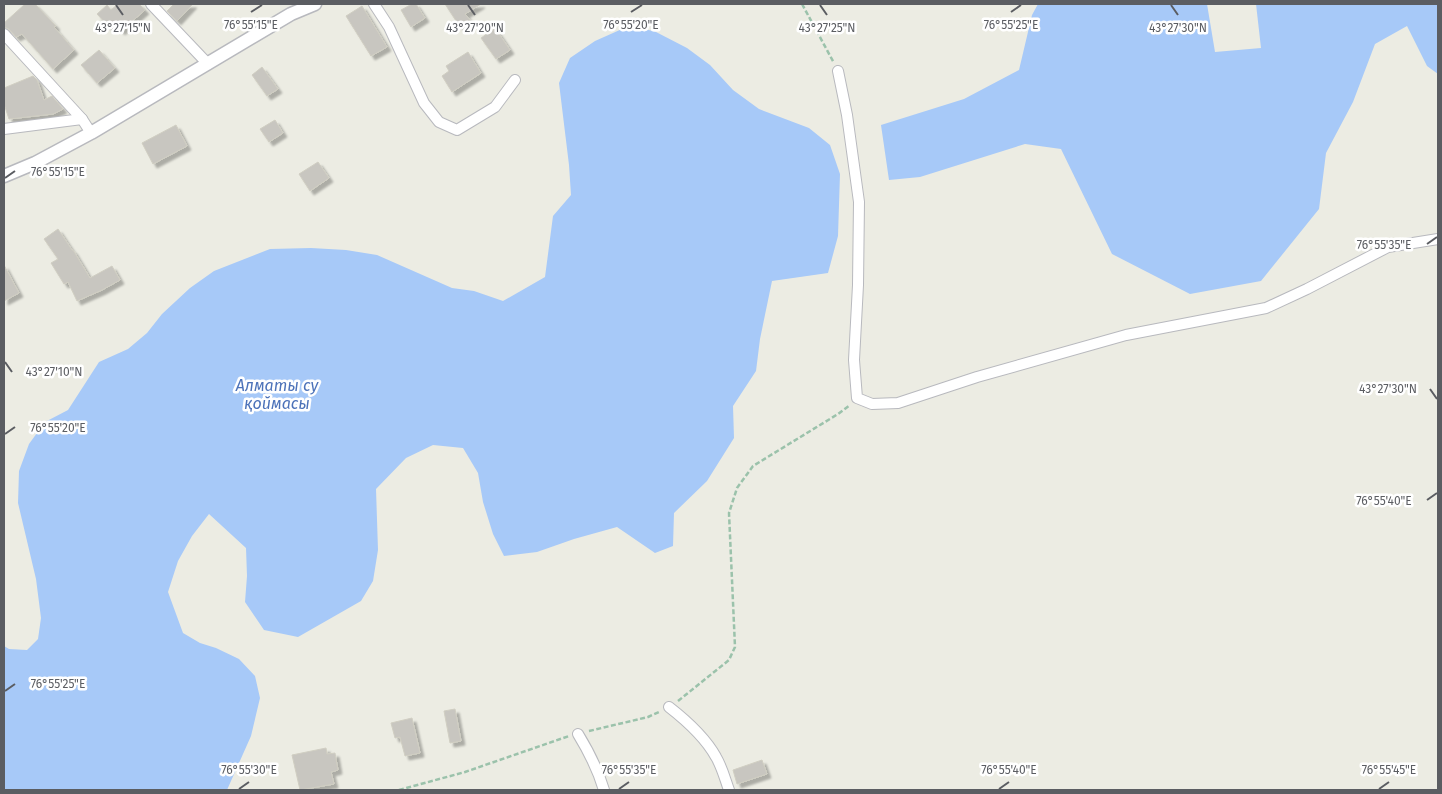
<svg xmlns="http://www.w3.org/2000/svg" width="1442" height="794" viewBox="0 0 1442 794" font-family="'Fira Sans',sans-serif">
<style>
.water{fill:#a7c9f8}
.building{fill:#c8c6c0;stroke:#d0cec2;filter:url(#shadow)}
.lines{fill:none;stroke-linecap:round;stroke-linejoin:round}
.minor-casing{stroke:#b8b9be;stroke-width:12}
.tertiary-casing{stroke:#b8b9be;stroke-width:15}
.path{stroke:#9bc2ab;stroke-width:2.5;stroke-dasharray:5 2.5;stroke-linecap:butt}
.minor{stroke:#fff;stroke-width:10}
.tertiary{stroke:#fff;stroke-width:12}
.ticks{fill:none;stroke:#5b5d62;stroke-width:2}
.labels{text-anchor:middle;stroke-width:5;stroke-linejoin:round;paint-order:stroke}
.water-label{font-size:16px;font-style:italic;fill:#4c72b9;stroke:#fff}
.ticks-label{font-size:12px;text-anchor:middle;fill:#5b5d62;stroke:#fff;stroke-width:5;stroke-linejoin:round;paint-order:stroke}
</style>
<defs>
<filter id="shadow"><feDropShadow dx="4" dy="4" stdDeviation="1" flood-color="#0004"/></filter>
</defs>
<rect width="100%" height="100%" fill="#ecece3"/>
<g class="water">
<path d="M 1038,4 L 1207,4 L 1215,52 L 1261,48 L 1256,4 L 1438,4 L 1438,74 L 1427,66 L 1407,26 L 1375,44 L 1353,102 L 1326,153 L 1319,209 L 1261,281 L 1190,294 L 1112,254 L 1061,149 L 1025,144 L 920,177 L 889,180 L 881,125 L 964,99 L 1019,70 L 1032,15 Z"/>
<path d="M 631,25 L 656,32 L 687,48 L 710,65 L 733,90 L 759,109 L 809,128 L 830,145 L 840,174 L 838,236 L 828,273 L 772,281 L 760,339 L 756,371 L 733,406 L 734,438 L 707,481 L 674,513 L 673,546 L 655,553 L 617,527 L 574,539 L 537,552 L 504,556 L 493,534 L 483,502 L 478,473 L 463,448 L 433,445 L 406,458 L 376,489 L 378,550 L 373,581 L 361,601 L 298,637 L 264,630 L 245,602 L 247,576 L 246,548 L 209,514 L 192,536 L 178,561 L 168,592 L 183,633 L 200,643 L 216,648 L 239,659 L 255,676 L 260,698 L 251,736 L 227,790 L 4,790 L 4,646 L 9,649 L 27,650 L 38,639 L 41,618 L 36,579 L 18,503 L 19,471 L 29,444 L 45,422 L 68,410 L 99,362 L 128,349 L 147,333 L 162,314 L 190,288 L 214,271 L 270,249 L 311,248 L 346,250 L 377,255 L 452,288 L 474,291 L 503,301 L 545,277 L 553,216 L 571,195 L 569,165 L 559,83 L 570,58 L 595,41 Z"/>
</g>
<g class="building">
<path d="M 25,4 L 35,4 L 56,26 L 54,27 L 74,50 L 53,69 L 22,34 L 16,37 L 9,29 L 4,27 L 4,23 Z"/>
<path d="M 118,4 L 139,4 L 145,10 L 121,31 L 114,23 L 109,27 L 97,14 L 107,5 L 111,10 Z"/>
<path d="M 174,4 L 193,4 L 177,21 L 167,11 Z"/>
<path d="M 412,4 L 416,4 L 425,18 L 411,27 L 401,10 Z"/>
<path d="M 445,4 L 481,4 L 465,14 L 470,20 L 460,27 Z"/>
<path d="M 362,6 L 387,47 L 371,56 L 346,16 Z"/>
<path d="M 495,28 L 510,50 L 496,59 L 481,38 Z"/>
<path d="M 99,50 L 115,68 L 97,83 L 81,65 Z"/>
<path d="M 468,52 L 481,73 L 452,92 L 442,76 L 449,71 L 446,66 Z"/>
<path d="M 262,67 L 278,89 L 267,96 L 252,75 Z"/>
<path d="M 33,76 L 37,80 L 44,100 L 52,96 L 63,109 L 53,114 L 9,119 L 4,104 L 4,88 Z"/>
<path d="M 275,120 L 283,133 L 269,142 L 260,129 Z"/>
<path d="M 176,125 L 187,146 L 153,164 L 142,143 Z"/>
<path d="M 318,162 L 329,178 L 310,191 L 299,174 Z"/>
<path d="M 58,229 L 72,250 L 73,250 L 90,278 L 112,266 L 120,280 L 102,290 L 77,301 L 68,282 L 64,284 L 51,263 L 58,259 L 44,239 Z"/>
<path d="M 4,265 L 19,293 L 4,301 Z"/>
<path d="M 455,709 L 461,741 L 450,743 L 444,711 Z"/>
<path d="M 412,718 L 420,753 L 405,756 L 400,737 L 395,738 L 391,723 Z"/>
<path d="M 326,748 L 327,754 L 335,753 L 338,770 L 331,772 L 334,784 L 300,790 L 292,755 Z"/>
<path d="M 762,760 L 767,774 L 737,784 L 733,770 Z"/>
</g>
<g class="lines">
<g class="minor-casing">
<g id="minor">
<path d="M 151,4 L 208,64"/>
<path d="M 374,4 L 389,27 L 424,103 L 439,122 L 457,130 L 495,107 L 515,80"/>
<path d="M 4,34 L 82,119 L 91,133"/>
<path d="M 838,71 L 847,115 L 859,202 L 858,285 L 854,360 L 857,398 L 872,404 L 898,403 L 977,377 L 1126,335 L 1266,308 L 1307,289 L 1388,247 L 1438,239"/>
<path d="M 4,129 L 82,119"/>
<path d="M 669,707 C 687,721 705,737 716,757 C 722,767 725,779 729,790"/>
<path d="M 578,734 C 589,752 598,770 604,790"/>
</g>
</g>
<g class="tertiary-casing">
<path id="tertiary" d="M 4,176 L 35,163 L 91,133 L 291,14 L 315,4"/>
</g>
<g class="path">
<path d="M 802,4 L 834,63"/>
<path d="M 678,701 L 729,660 L 735,647 L 729,513 L 737,488 L 753,466 L 838,414 L 850,405"/>
<path d="M 589,731 L 648,717 L 661,711"/>
<path d="M 399,790 L 465,772 L 569,736"/>
</g>
<use href="#minor" class="minor"/>
<use href="#tertiary" class="tertiary"/>
</g>
<path class="ticks" d="M 116,5 L 123,15M 468,5 L 475,15M 820,5 L 827,15M 1171,5 L 1178,15M 251,12 L 262,5M 631,12 L 642,5M 1011,12 L 1021,5M 5,178 L 15,171M 1427,244 L 1437,237M 5,362 L 12,372M 1430,389 L 1437,399M 5,434 L 15,427M 1427,500 L 1437,493M 5,691 L 15,684M 239,789 L 249,782M 619,789 L 629,782M 999,789 L 1009,782M 1379,789 L 1389,782"/>
<g class="labels">
<g class="water-label">
<text x="277" y="391">Алматы су<tspan x="277" dy="18">қоймасы</tspan></text>
</g>
</g>
<g class="ticks-label">
<text x="251" y="29">76°55'15"E</text>
<text x="631" y="29">76°55'20"E</text>
<text x="1011" y="29">76°55'25"E</text>
<text x="475" y="32">43°27'20"N</text>
<text x="827" y="32">43°27'25"N</text>
<text x="1178" y="32">43°27'30"N</text>
<text x="123" y="32">43°27'15"N</text>
<text x="58" y="176">76°55'15"E</text>
<text x="1384" y="249">76°55'35"E</text>
<text x="54" y="376">43°27'10"N</text>
<text x="1388" y="393">43°27'30"N</text>
<text x="58" y="432">76°55'20"E</text>
<text x="1384" y="505">76°55'40"E</text>
<text x="58" y="688">76°55'25"E</text>
<text x="249" y="774">76°55'30"E</text>
<text x="629" y="774">76°55'35"E</text>
<text x="1009" y="774">76°55'40"E</text>
<text x="1389" y="774">76°55'45"E</text>
</g>
<rect width="1442" height="794" fill="none" stroke="#5b5d62" stroke-width="10"/>
</svg>
